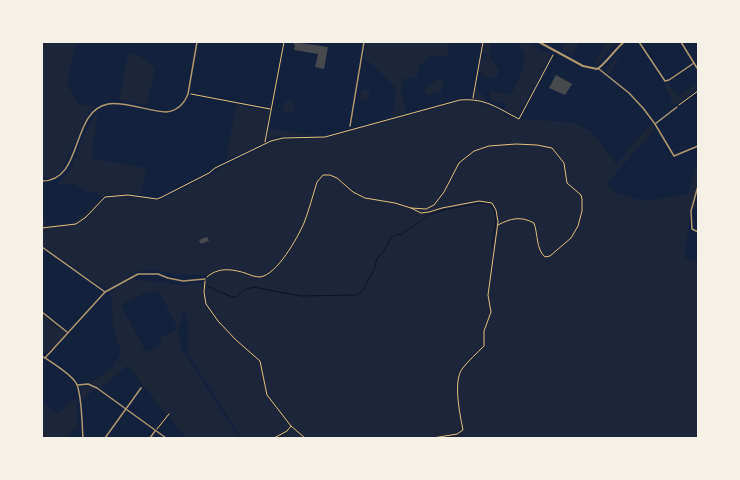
<svg xmlns="http://www.w3.org/2000/svg" width="740" height="480" viewBox="0 0 740 480" font-family="Roboto,sans-serif">
<style>
.green{fill:#1d2539;fill-rule:evenodd}
.lines{fill:none;stroke-linecap:round;stroke-linejoin:round}
.stream{stroke:#0b132b;stroke-width:1}
.building{fill:#48494c}
.path{stroke:#e5c07b;stroke-width:1}
.minor{stroke:#b1986c;stroke-width:1.5}
.tertiary{stroke:#b1986c;stroke-width:2}
</style>
<rect width="100%" height="100%" fill="#14213d"/>
<g class="green">
<path d="M 42,42 L 76,42 L 67,83 L 78,104 L 95,106 L 88,114 L 61,172 L 54,177 L 42,178 Z"/>
<path d="M 367,42 L 449,42 L 448,57 L 431,56 L 426,58 L 425,61 L 419,66 L 417,77 L 403,79 L 401,90 L 406,113 L 392,117 L 396,88 L 364,57 Z"/>
<path d="M 484,42 L 491,42 L 490,54 L 482,53 Z"/>
<path d="M 523,42 L 532,45 L 551,55 L 519,115 L 513,115 L 504,110 L 507,104 L 492,101 L 490,95 L 490,91 L 511,95 L 522,71 L 525,53 L 520,48 L 517,49 Z"/>
<path d="M 566,42 L 579,42 L 573,56 L 562,51 Z"/>
<path d="M 602,42 L 616,42 L 597,65 L 595,64 L 604,43 Z"/>
<path d="M 622,51 L 609,75 L 607,73 L 607,69 Z"/>
<path d="M 128,54 L 139,55 L 155,68 L 147,105 L 119,100 Z"/>
<path d="M 486,56 L 489,56 L 491,61 L 484,66 L 492,61 L 499,70 L 498,74 L 495,78 C 488,78 483,76 479,70 L 480,68 L 481,58 L 485,59 Z"/>
<path d="M 439,78 L 442,78 L 442,82 L 443,82 L 441,93 L 439,93 L 438,92 L 431,95 L 424,93 L 426,88 Z"/>
<path d="M 698,82 L 698,89 L 677,104 L 670,104 L 672,97 L 664,85 L 668,83 L 678,97 Z"/>
<path d="M 476,86 L 486,100 L 485,101 L 474,99 Z"/>
<path d="M 362,90 L 370,91 L 369,100 L 360,99 Z"/>
<circle cx="289" cy="107" r="6"/>
<path d="M 461,101 L 474,101 L 483,104 L 518,119 L 571,122 L 591,131 L 616,164 L 652,123 L 655,129 L 607,183 L 613,192 L 643,201 L 688,194 L 698,159 L 698,206 L 690,210 L 685,258 L 698,263 L 698,438 L 241,438 L 207,383 L 188,354 L 188,322 L 184,312 L 178,329 L 181,348 L 239,438 L 186,438 L 169,416 L 158,430 L 156,428 L 166,414 L 144,386 L 141,391 L 138,389 L 142,384 L 128,365 L 101,388 L 90,383 L 112,368 L 121,353 L 113,328 L 112,299 L 108,288 L 97,284 L 42,245 L 42,216 L 47,226 L 71,223 L 77,220 L 100,199 L 97,192 C 94,192 92,193 90,193 C 85,193 82,189 79,187 C 73,183 65,184 59,185 L 58,183 L 69,172 L 75,158 L 79,158 L 76,154 L 89,124 L 96,114 L 98,115 L 91,158 L 146,168 L 141,194 L 107,195 L 100,199 L 101,202 C 114,190 145,201 161,200 L 271,142 L 282,139 L 323,138 ZM 154,270 L 175,274 L 207,275 L 203,283 L 172,285 L 166,282 L 136,280 L 134,273 L 140,271 ZM 159,291 L 178,329 L 160,338 L 161,344 L 146,352 L 121,305 L 144,293 Z"/>
<path d="M 236,105 L 270,111 L 265,142 L 226,161 Z"/>
<path d="M 270,128 L 315,136 L 281,136 L 269,139 L 267,136 Z"/>
<path d="M 42,313 L 47,317 L 47,319 L 48,317 L 55,324 L 56,327 L 64,330 L 65,334 C 59,340 51,353 42,353 Z"/>
<path d="M 86,386 L 96,389 L 82,400 L 81,387 Z"/>
<path d="M 76,397 L 78,429 L 74,428 L 67,438 L 42,438 L 42,401 L 58,414 Z"/>
</g>
<g class="lines">
<g class="stream">
<path d="M 207,286 L 232,297 L 236,297"/>
<path d="M 238,296 L 244,290 L 253,287 L 301,296 L 357,295 L 362,292 L 375,267 L 377,258 L 382,254 L 391,238 L 395,235 L 402,234 L 422,220 L 428,215 L 448,209 L 480,203 L 489,204 L 494,209 L 496,220 L 492,247"/>
</g>
</g>
<g class="building">
<path d="M 293,42 L 328,47 L 324,69 L 315,67 L 318,54 L 294,50 L 295,44 L 293,44 Z"/>
<path d="M 556,75 L 572,84 L 565,95 L 549,88 Z"/>
<path d="M 207,237 L 209,241 L 201,244 L 199,240 Z"/>
</g>
<g class="lines">
<g class="path">
<path d="M 191,94 L 270,109"/>
<path d="M 473,98 L 483,42"/>
<path d="M 679,105 L 698,91"/>
<path d="M 265,142 L 284,42"/>
<path d="M 411,208 L 426,209 L 434,205 L 444,192 L 459,163 L 474,151 L 489,146 L 516,144 L 537,145 L 552,148 L 564,163 L 567,183 L 581,195 L 582,199 L 582,211 L 578,226 L 571,238 L 550,256 L 545,257 C 536,249 538,234 534,223 C 521,216 511,218 498,225"/>
<path d="M 42,228 L 76,224 L 86,217 L 105,197 L 128,195 L 157,199 L 162,197 L 209,173 L 215,168 L 271,141 L 283,138 L 325,137 L 460,100 C 486,98 497,108 519,119 L 553,55"/>
<path d="M 207,277 C 218,267 232,269 245,273 C 250,275 255,277 260,277 C 277,275 298,237 304,223 C 309,210 313,195 317,182 L 323,175 L 330,175 L 337,178 L 353,192 L 365,198 L 395,203 L 411,208 L 421,213 L 429,212 L 442,208 L 479,201 L 492,203 L 496,210 L 498,222 L 488,295 L 491,312 L 484,331 L 484,346 C 477,353 468,361 462,369 C 453,382 460,415 463,430 L 457,434 L 433,438"/>
<path d="M 205,281 L 204,292 L 206,304 L 218,321 L 236,340 L 260,361 L 267,395 L 291,426"/>
<path d="M 157,429 L 169,414"/>
<path d="M 274,438 L 287,431 L 291,426 L 305,438"/>
</g>
<g class="minor">
<path d="M 639,42 L 665,81 L 669,80 L 694,63"/>
<path d="M 681,42 L 697,68"/>
<path d="M 599,69 L 629,93 L 643,108 L 655,124 L 674,156 L 698,146"/>
<path d="M 655,124 L 677,107"/>
<path d="M 350,126 L 364,42"/>
<path d="M 42,181 C 84,181 70,111 108,104 C 122,101 149,111 166,112 C 177,111 184,104 188,94 L 197,42"/>
<path d="M 698,186 L 691,211 L 692,229 L 698,232"/>
<path d="M 42,247 L 105,292 L 45,358"/>
<path d="M 105,292 L 138,274 L 158,274 L 168,278 L 183,281 L 205,279"/>
<path d="M 42,312 L 67,332"/>
<path d="M 42,356 C 51,362 71,374 76,383 C 82,392 82,426 83,438"/>
<path d="M 78,385 L 88,384 L 97,388 L 166,438"/>
<path d="M 105,438 L 141,388"/>
<path d="M 150,438 L 155,431"/>
</g>
<path class="tertiary" d="M 539,42 L 583,66 L 597,69 C 603,67 616,48 624,42"/>
</g>
<rect width="740" height="480" fill="none" stroke="#f6f1e7" stroke-width="86"/>
</svg>
